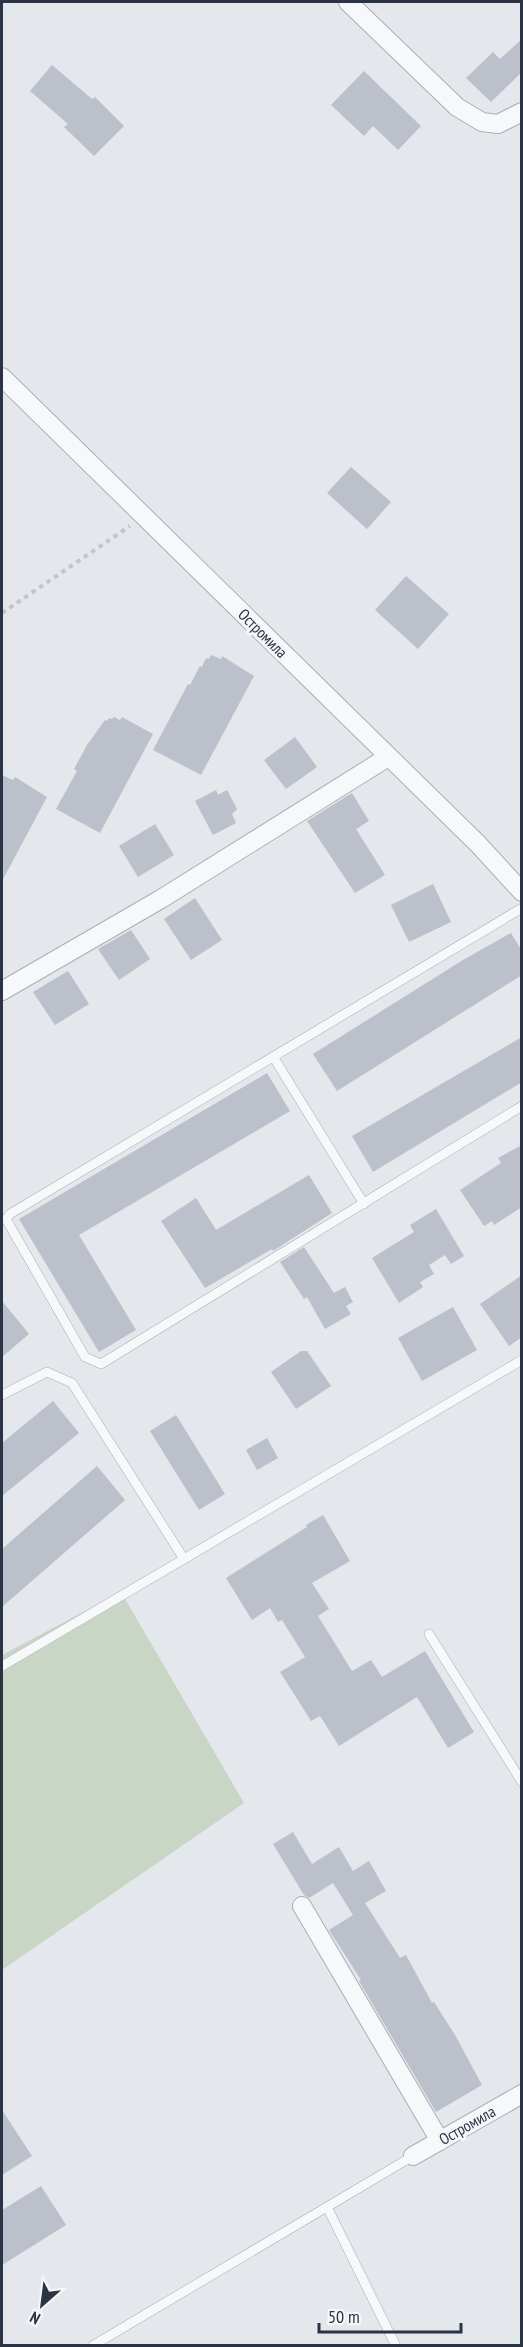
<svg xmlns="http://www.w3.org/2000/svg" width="523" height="2347" viewBox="0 0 523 2347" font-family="'PT Sans Narrow',sans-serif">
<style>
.green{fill:#c9d6c5}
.building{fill:#bbc0ca}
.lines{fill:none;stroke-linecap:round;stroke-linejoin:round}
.lane-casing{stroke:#a9aeb7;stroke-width:10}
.street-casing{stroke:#a9aeb7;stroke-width:20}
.path{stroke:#c2c5cb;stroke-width:4;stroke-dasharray:4.5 4.5;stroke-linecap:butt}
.lane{stroke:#f7f8fa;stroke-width:9}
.street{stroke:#f7f8fa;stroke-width:18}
.labels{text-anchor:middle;stroke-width:6;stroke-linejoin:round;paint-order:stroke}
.street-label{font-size:16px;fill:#2b3445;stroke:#f4f6f9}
</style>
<rect width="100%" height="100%" fill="#e4e7ec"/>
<path class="green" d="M 121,1592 L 244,1803 L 2,1970 L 2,1655 Z"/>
<g class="building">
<path d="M 522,39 L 522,72 L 491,102 L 466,78 L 493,52 L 500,59 Z"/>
<path d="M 52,65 L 92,99 L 95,97 L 124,126 L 94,156 L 64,127 L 68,124 L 30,91 Z"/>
<path d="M 364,71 L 421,126 L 398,150 L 373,126 L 364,136 L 331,105 Z"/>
<path d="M 351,467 L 391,502 L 367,529 L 327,493 Z"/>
<path d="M 406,576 L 449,614 L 418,649 L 375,610 Z"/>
<path d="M 211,655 L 221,659 L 222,656 L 254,676 L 201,775 L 153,750 L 188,684 L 190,685 L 200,666 L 202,667 L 206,658 L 209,659 Z"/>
<path d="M 114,717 L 120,720 L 122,717 L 153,734 L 100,833 L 56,809 L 77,771 L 74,769 L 87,745 L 105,720 L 107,721 L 109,718 L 112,719 Z"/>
<path d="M 295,737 L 317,767 L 286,789 L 264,760 Z"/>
<path d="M 2,775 L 13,780 L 15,777 L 47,797 L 2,881 Z"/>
<path d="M 216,790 L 218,795 L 227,790 L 237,809 L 232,814 L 236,823 L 213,835 L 195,801 Z"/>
<path d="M 352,793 L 369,821 L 356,829 L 385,875 L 355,893 L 307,821 Z"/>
<path d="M 155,824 L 174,855 L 138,877 L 119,846 Z"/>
<path d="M 433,884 L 451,922 L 409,942 L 391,905 Z"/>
<path d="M 195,898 L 222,940 L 191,960 L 164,919 Z"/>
<path d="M 131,930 L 150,959 L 119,980 L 98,949 Z"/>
<path d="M 511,933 L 522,951 L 522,975 L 337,1091 L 313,1054 L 463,960 Z"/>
<path d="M 68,971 L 89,1004 L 55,1025 L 33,992 Z"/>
<path d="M 522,1037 L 522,1082 L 373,1172 L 352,1136 Z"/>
<path d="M 267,1073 L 290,1111 L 79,1235 L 136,1330 L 99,1352 L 19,1219 Z"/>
<path d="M 522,1145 L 522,1207 L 494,1225 L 492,1221 L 484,1226 L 460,1190 L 501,1163 L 498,1158 Z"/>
<path d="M 309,1175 L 332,1213 L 273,1251 L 272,1249 L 205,1288 L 161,1221 L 196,1198 L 216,1230 Z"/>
<path d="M 436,1209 L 464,1256 L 451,1264 L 445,1255 L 429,1265 L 434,1274 L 420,1282 L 423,1287 L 399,1303 L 372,1258 L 414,1232 L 410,1225 Z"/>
<path d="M 304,1247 L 334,1293 L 345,1287 L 353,1302 L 346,1306 L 351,1314 L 325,1329 L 307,1297 L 304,1299 L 280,1262 Z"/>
<path d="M 522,1275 L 522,1337 L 509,1346 L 480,1304 Z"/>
<path d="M 2,1301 L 29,1334 L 2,1357 Z"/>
<path d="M 453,1307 L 477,1350 L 422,1381 L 398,1338 Z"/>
<path d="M 301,1351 L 307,1351 L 331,1386 L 296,1409 L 271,1372 Z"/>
<path d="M 53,1401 L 79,1433 L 2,1496 L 2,1443 Z"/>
<path d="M 176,1415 L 225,1494 L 199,1510 L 150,1431 Z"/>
<path d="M 267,1438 L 278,1458 L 257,1470 L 246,1450 Z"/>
<path d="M 97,1466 L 125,1500 L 2,1607 L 2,1549 Z"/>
<path d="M 323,1515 L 350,1561 L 312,1583 L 329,1609 L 318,1616 L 352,1671 L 371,1660 L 382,1677 L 425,1651 L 474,1732 L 448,1748 L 417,1697 L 339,1746 L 320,1716 L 311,1721 L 280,1672 L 305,1657 L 282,1620 L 278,1622 L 270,1608 L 252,1620 L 226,1578 L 307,1527 L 306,1525 Z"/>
<path d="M 293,1832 L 312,1864 L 339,1847 L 353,1871 L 369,1861 L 386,1891 L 365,1903 L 400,1958 L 406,1955 L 432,2003 L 434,2002 L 455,2035 L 482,2085 L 436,2112 L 359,1981 L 361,1980 L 329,1930 L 353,1915 L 333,1883 L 309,1898 L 304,1895 L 273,1844 Z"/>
<path d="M 2,2110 L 32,2156 L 2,2175 Z"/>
<path d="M 41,2186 L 66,2225 L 2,2265 L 2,2210 Z"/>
</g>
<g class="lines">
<g class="lane-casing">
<g id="lane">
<path d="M 522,908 L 10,1214 L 6,1219 L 85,1357 L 101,1364 L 522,1106"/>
<path d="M 274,1058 L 364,1204"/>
<path d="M 2,1395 L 47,1372 L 72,1383 L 184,1559"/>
<path d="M 429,1634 L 522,1782"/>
<path d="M 2,1666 L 522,1360"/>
<path d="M 327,2207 L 396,2346"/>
<path d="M 92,2346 L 413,2156"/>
</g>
</g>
<g class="street-casing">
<g id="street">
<path d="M 348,2 L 457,107 L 482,122 L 498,124 L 522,112"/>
<path d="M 2,377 L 478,844 L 522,892"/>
<path d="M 2,991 L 161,899 L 388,757"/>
<path d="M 302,1906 L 440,2141"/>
<path d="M 413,2156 L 522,2094"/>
</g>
</g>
<path class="path" d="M 2,613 L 130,526"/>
<use href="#lane" class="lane"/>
<use href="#street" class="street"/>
</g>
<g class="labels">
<g class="street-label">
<text transform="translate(263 633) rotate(45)" y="6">Остромила</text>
<text transform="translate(467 2125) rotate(-30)" y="6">Остромила</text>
</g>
</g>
<rect width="523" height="2347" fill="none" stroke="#2b3445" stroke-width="6"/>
<g transform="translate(42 2305) rotate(208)" stroke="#f4f6f9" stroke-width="4.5" paint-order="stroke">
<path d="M0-4.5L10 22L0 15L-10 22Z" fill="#2b3445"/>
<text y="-9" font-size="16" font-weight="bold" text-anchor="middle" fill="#2b3445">N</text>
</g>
<path d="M319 2323v9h142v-9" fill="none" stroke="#2b3445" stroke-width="3"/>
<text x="328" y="2323" font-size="18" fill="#2b3445" stroke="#f4f6f9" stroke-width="4.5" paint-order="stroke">50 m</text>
</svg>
